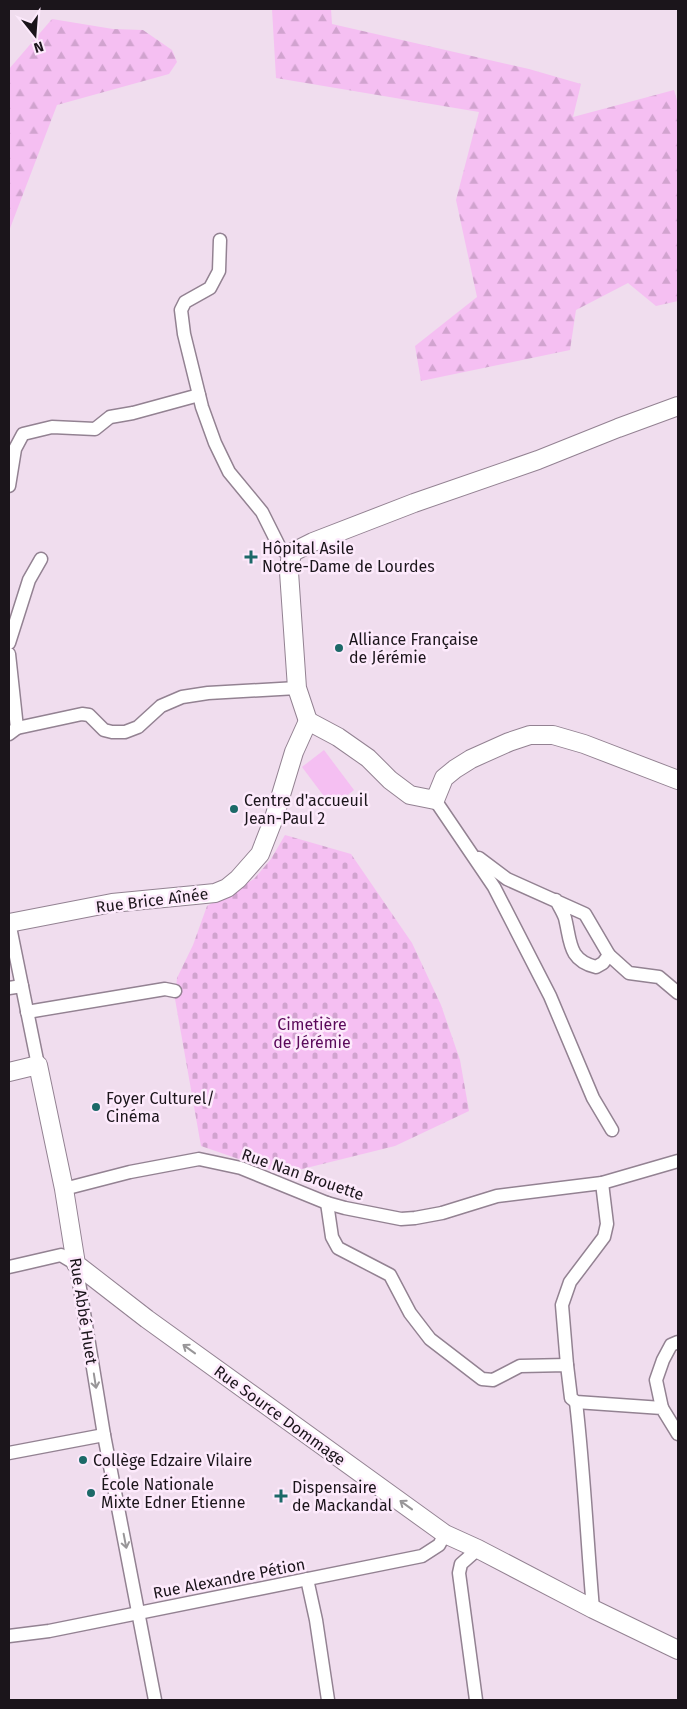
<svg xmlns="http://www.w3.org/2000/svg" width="687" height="1709" viewBox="0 0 687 1709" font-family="'Fira Sans',sans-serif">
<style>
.green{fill:#f5bff2}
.forest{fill:url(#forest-firs)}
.cemetery{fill:url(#cemetery-stones)}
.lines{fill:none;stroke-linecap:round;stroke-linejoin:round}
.street-casing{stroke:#938292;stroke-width:15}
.secondary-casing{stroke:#938292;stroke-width:20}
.street{stroke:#fff;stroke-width:12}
.secondary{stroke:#fff;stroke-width:18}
.oneway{stroke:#989698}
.poi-dot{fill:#1c6968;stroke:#fdeafc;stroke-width:2}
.labels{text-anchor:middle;stroke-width:5;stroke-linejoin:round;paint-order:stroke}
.poi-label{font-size:16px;fill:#1b151b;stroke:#fdeafc;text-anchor:start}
.street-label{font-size:16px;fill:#1b151b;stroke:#fdeafc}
.park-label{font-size:16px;fill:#5a095a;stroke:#fdeafc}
</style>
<defs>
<pattern id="forest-firs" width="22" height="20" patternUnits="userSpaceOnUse" patternTransform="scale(1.25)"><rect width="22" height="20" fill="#f5bff2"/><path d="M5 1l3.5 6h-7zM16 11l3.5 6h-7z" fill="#d1a3cf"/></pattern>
<pattern id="cemetery-stones" width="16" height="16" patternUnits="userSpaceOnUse" patternTransform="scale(1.25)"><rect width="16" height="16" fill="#f5bff2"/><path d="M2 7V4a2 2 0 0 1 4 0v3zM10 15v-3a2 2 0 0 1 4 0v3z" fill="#d1a3cf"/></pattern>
</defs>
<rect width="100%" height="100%" fill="#f0ddee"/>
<path class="green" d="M 324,750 L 354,790 L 332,807 L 302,767 Z"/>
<g class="forest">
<path d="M 272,9 L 331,9 L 332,24 L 529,69 L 581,84 L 573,117 L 674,90 L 678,104 L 678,301 L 656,306 L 628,283 L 576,310 L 570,350 L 421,381 L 415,346 L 477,297 L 456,200 L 479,112 L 276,78 Z"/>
<path d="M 52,19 L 113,29 L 143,30 L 172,50 L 177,62 L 169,74 L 57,105 L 9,231 L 9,69 Z"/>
</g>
<path class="cemetery" d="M 285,835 L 351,854 L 412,943 L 441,1005 L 460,1060 L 469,1111 L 395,1146 L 282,1174 L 201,1146 L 175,999 L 177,978 L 193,945 L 207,906 L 254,879 L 271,859 Z"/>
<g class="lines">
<g class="street-casing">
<g id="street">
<path d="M 220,240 L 219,271 L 210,288 L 185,302 L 181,310 L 184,334 L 202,407 L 215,443 L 229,472 L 262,512 L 280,548 L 291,557"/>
<path d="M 9,486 L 15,449 L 23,434 L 52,427 L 95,429 L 110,417 L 133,413 L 199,395"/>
<path d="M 9,643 L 29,580 L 41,559"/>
<path d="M 9,654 L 17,728"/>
<path d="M 9,734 L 17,728 L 82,714 L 89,715 L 104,730 L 112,732 L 125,732 L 138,727 L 161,706 L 182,697 L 208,693 L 297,688"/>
<path d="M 435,800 L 494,887 L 550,996 L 593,1098 L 612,1130"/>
<path d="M 479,858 L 507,879 L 585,914 L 609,955 L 603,963 L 596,967 C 568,960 571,942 565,918 C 563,912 559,906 556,900"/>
<path d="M 9,922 L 38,1065"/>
<path d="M 609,955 L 629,973 L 659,977 L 678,993"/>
<path d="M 9,988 L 22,986"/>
<path d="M 27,1012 L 165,989 L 175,991"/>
<path d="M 64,1189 L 130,1172 L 199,1159 L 241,1168 L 327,1203 L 345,1208 L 401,1219 L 415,1218 L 442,1213 L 497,1196 L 602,1183 L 678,1161"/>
<path d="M 327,1203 L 332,1237 L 338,1248 L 390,1275 L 410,1313 L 430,1339 L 482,1379 L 493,1380 L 520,1366 L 567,1365 L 571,1398 L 576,1402 L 662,1408 L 678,1434"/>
<path d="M 9,1267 L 61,1255 L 76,1264 L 104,1435 L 155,1700"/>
<path d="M 567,1365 L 562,1305 L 570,1282 L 604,1237 L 607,1224 L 602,1183"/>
<path d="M 576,1402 C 584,1471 587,1540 593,1609"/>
<path d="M 662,1408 L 656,1380 L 663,1360 L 671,1345 L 678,1342"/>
<path d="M 9,1453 L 104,1435"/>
<path d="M 307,1579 L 316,1620 L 328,1700"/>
<path d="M 9,1636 L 49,1631 L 422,1556 L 439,1545 L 445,1534"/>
<path d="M 476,1700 L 459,1573 L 461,1564 L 478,1549"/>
</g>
</g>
<g class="secondary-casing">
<g id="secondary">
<path d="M 308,721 L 297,688 L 289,572 L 290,561 L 293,552 L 313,542 L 414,503 L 538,460 L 618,428 L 678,406"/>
<path d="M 308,721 L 338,737 L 368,758 L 390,780 L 410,795 L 435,800 L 444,778 L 455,769 L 471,759 L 509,742 L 530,735 L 553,735 L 584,744 L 678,780"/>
<path d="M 9,923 L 112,903 L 195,895 L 215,893 L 227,888 L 238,879 L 260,854 L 274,818 L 294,752 L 308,721"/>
<path d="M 9,1072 L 38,1065 L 64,1189 L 76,1264 L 147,1319 L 445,1534 L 478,1549 L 593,1609 L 678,1650"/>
</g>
</g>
<use href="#street" class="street"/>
<use href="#secondary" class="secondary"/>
</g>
<defs><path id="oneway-shaft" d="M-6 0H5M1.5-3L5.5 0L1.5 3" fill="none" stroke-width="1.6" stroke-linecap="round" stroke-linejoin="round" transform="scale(1.25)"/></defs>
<g class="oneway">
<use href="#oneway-shaft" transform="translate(189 1349) rotate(-144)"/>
<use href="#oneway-shaft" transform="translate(95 1381) rotate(81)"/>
<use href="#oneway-shaft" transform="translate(406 1505) rotate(-144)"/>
<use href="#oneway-shaft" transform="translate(125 1541) rotate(79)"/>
</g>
<g class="poi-dot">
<path d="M248.5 549.5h5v5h5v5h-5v5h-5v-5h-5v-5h5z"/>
<circle cx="339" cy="648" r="5"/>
<circle cx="234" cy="809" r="5"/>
<circle cx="96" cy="1107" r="5"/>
<circle cx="83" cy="1460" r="5"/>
<circle cx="91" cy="1493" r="5"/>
<path d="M278.5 1488.5h5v5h5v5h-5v5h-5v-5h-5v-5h5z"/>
</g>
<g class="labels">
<g class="poi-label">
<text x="262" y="554">Hôpital Asile<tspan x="262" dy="18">Notre-Dame de Lourdes</tspan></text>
<text x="349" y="645">Alliance Française<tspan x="349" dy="18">de Jérémie</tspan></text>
<text x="244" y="806">Centre d'accueuil<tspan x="244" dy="18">Jean-Paul 2</tspan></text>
<text x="106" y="1104">Foyer Culturel/<tspan x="106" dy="18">Cinéma</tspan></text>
<text x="93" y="1466">Collège Edzaire Vilaire</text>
<text x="101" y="1490">École Nationale<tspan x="101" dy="18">Mixte Edner Etienne</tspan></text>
<text x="292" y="1493">Dispensaire<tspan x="292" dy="18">de Mackandal</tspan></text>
</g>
<g class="street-label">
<text transform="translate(152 900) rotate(-7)" y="6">Rue Brice Aînée</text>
<text transform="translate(303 1174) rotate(19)" y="6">Rue Nan Brouette</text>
<text transform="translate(84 1311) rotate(81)" y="6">Rue Abbé Huet</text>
<text transform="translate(280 1415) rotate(36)" y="6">Rue Source Dommage</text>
<text transform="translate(229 1578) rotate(-11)" y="6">Rue Alexandre Pétion</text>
</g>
<g class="park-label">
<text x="312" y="1030">Cimetière<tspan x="312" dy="18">de Jérémie</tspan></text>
</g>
</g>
<rect width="687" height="1709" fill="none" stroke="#1b151b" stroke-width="20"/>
<g transform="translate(35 35) rotate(163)" stroke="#fdeafc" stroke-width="4" paint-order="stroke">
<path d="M0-4L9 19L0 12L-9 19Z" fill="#1b151b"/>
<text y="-8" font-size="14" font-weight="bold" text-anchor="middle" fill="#1b151b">N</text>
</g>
</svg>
